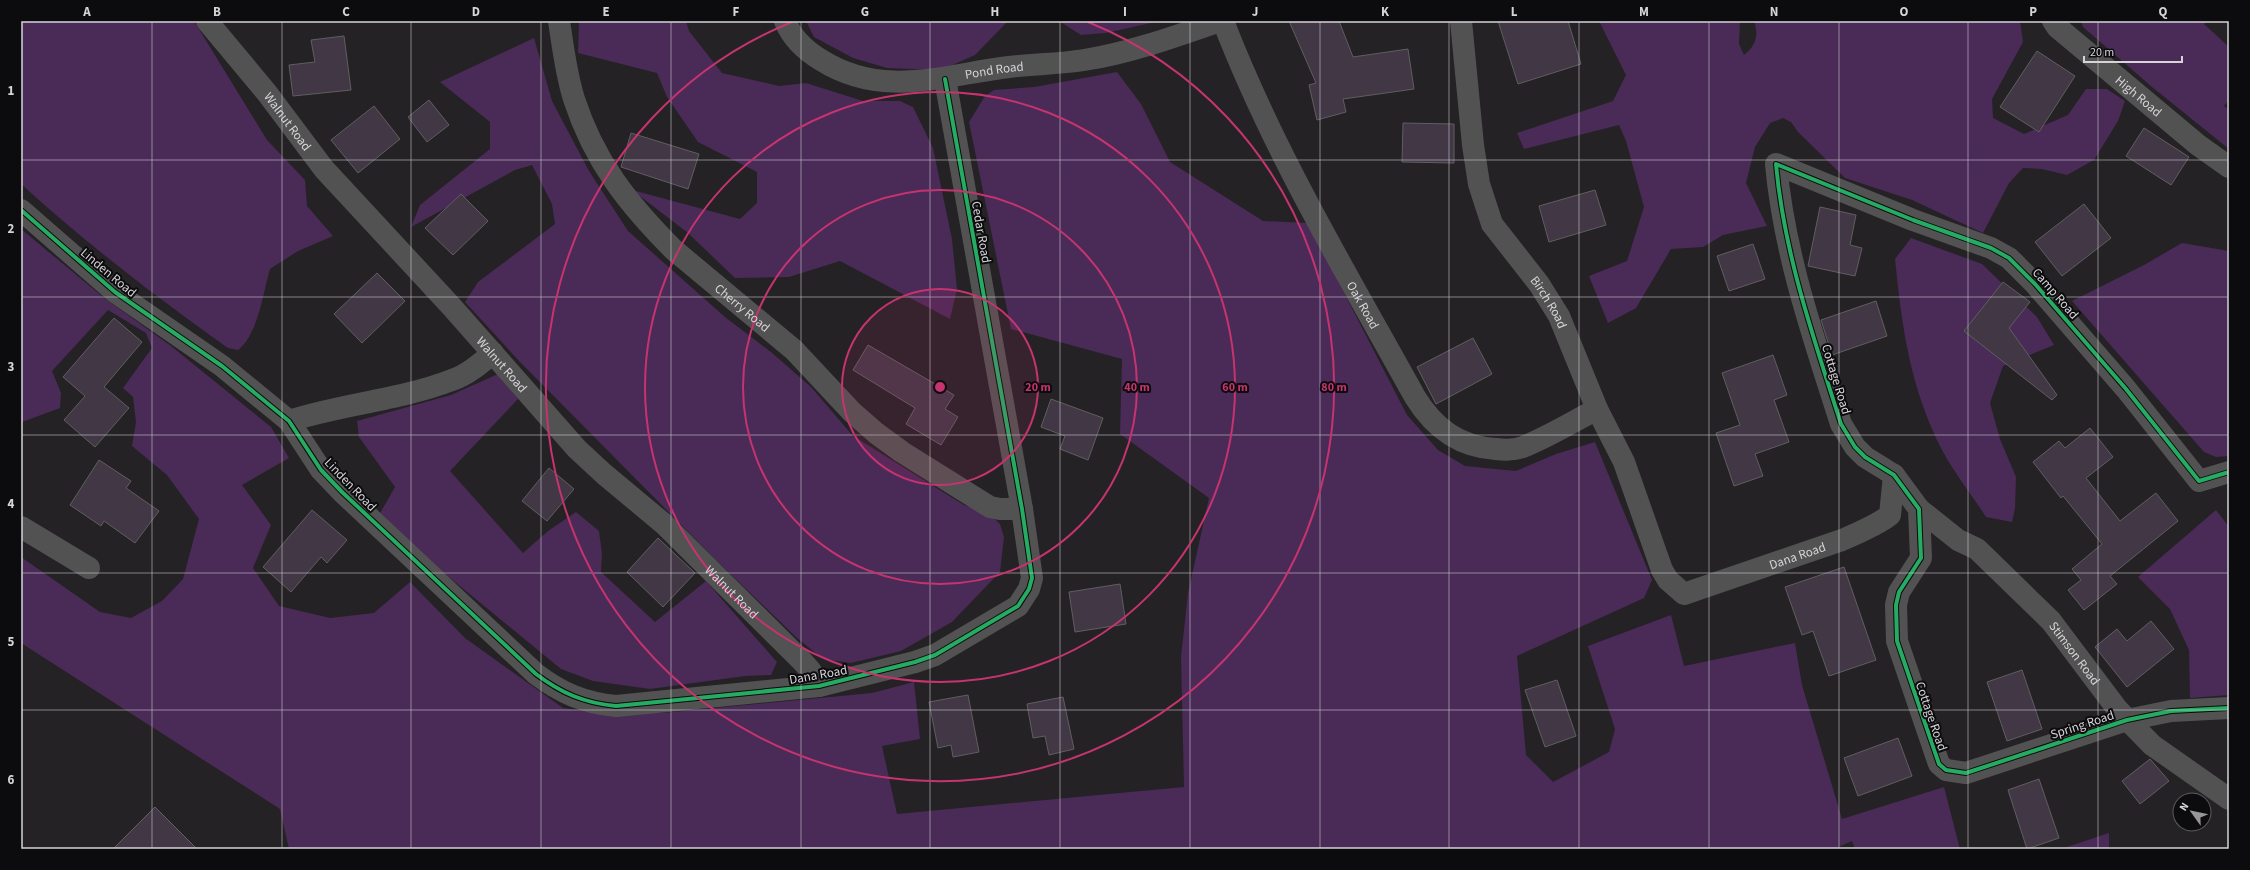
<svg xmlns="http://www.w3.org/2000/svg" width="2250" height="870" viewBox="0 0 2250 870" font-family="'Source Sans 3',sans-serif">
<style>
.green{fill:#4a2a57}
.building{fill:#413745;stroke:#605e61}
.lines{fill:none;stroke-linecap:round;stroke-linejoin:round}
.minor{stroke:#535253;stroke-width:22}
.cycleway-casing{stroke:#0c0b0d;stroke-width:6}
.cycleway{stroke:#26ab63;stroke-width:4}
.grid{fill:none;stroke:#d6d4d7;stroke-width:1;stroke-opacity:0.55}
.ring{fill:none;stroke:#c5346e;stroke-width:2}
.labels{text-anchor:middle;stroke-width:4;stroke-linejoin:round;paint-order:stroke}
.street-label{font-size:13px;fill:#d6d4d7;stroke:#0c0b0d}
.centre{fill:#c5346e;stroke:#0c0b0d;stroke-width:2}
.ring-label{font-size:12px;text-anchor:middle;font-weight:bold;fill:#c5346e;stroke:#0c0b0d;stroke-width:4;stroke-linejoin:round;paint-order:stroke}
.neatline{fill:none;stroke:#d6d4d7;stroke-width:1.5}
.grid-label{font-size:13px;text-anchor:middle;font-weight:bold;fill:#d6d4d7}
</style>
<rect width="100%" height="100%" fill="#242225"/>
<g class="green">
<path d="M 21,21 L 194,21 L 267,140 L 305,180 L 307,206 L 333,236 L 298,251 L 270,269 C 263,293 258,335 238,350 L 228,348 C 155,296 88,245 21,184 Z"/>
<path d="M 579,21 L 686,21 L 689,31 L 722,73 L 779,86 L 806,83 L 863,101 L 900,101 L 913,107 L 933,148 L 952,239 L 957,289 L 950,319 L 840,261 L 789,277 L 735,278 L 688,233 L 632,190 L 740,219 L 757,203 L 757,172 L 698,142 L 667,97 L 657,73 L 578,53 Z"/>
<path d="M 806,21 L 1008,21 L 975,55 L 941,70 L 887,68 L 853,58 L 814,37 Z"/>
<path d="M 1059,21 L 1160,21 L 1106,33 L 1081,35 Z"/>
<path d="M 1599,21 L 1740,21 L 1739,44 L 1744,55 C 1756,46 1759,35 1754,21 L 2020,21 L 2023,42 L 1992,99 L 1993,118 L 2024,134 L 2068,115 L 2086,89 L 2107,89 L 2125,101 L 2118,121 L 2094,160 L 2067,175 L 2042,169 L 2023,168 L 2009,183 L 1983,233 L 1912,200 L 1845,178 L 1798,132 L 1791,122 L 1783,118 L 1770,123 L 1755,147 L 1746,183 L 1767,226 L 1723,235 L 1703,247 L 1671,249 L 1636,308 L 1608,323 L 1589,276 L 1627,261 L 1644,207 L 1626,141 L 1619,125 L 1524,149 L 1517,133 L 1613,101 L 1626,75 Z"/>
<path d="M 2081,21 L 2207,21 L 2204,24 L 2229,47 L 2229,100 L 2224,106 L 2229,110 L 2229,149 L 2152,87 L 2083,27 Z"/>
<path d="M 534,38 L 552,101 L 589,171 L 628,231 L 725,317 L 771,352 L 811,387 L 853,436 L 964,505 L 991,515 L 1000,524 L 1004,537 L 1000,572 L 952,622 L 901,651 L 851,663 L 823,659 L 797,638 L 718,562 L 520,362 L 465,302 L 478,282 L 555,224 L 552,204 L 532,165 L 515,170 L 411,227 L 420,205 L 490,149 L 490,122 L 440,82 Z"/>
<path d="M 1117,72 L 1141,104 L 1170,162 L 1263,221 L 1308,223 L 1407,415 L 1438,450 L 1465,466 L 1516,471 L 1556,454 L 1595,442 L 1652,580 L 1644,598 L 1517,656 L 1526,755 L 1553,782 L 1609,752 L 1615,729 L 1588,646 L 1671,615 L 1684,666 L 1795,643 L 1802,685 L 1842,819 L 1944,787 L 1960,849 L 1855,849 L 1852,841 L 1834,849 L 289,849 L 280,809 L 21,643 L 21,557 L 100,612 L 131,618 L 162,601 L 183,579 L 199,519 L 167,475 L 132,446 L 136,422 L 133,397 L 123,388 L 152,348 L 146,333 L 108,310 L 52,371 L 61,393 L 60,408 L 22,422 L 21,425 L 21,229 L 103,297 L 171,346 L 271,427 L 289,458 L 242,485 L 271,525 L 253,568 L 279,606 L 330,618 L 374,613 L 410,582 L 465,638 L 563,708 L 590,712 L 662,713 L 872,693 L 914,682 L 920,739 L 882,746 L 897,814 L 1184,787 L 1181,657 L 1188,593 L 1209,498 L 1120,434 L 1122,359 L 1011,329 L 969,122 L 985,96 L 994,90 L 1034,87 Z"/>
<path d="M 1911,238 L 1982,264 L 2037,317 L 2054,345 L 2003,366 L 1990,403 L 2000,439 L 2016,477 L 2015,508 L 2012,522 L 1986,517 C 1972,495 1954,473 1942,450 C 1910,387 1902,328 1895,259 Z"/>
<path d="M 2182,243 L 2229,251 L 2229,456 L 2216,457 L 2204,452 L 2072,301 L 2144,265 Z"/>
<path d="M 498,374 L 518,399 L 450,471 L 523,553 L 548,531 L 576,512 L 599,531 L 602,554 L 601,572 L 655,622 L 706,581 L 777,662 L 771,675 L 745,676 L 650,689 L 593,681 L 561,669 L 427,559 L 379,515 L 395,487 L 359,437 L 357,421 L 451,395 Z"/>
<path d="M 2216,510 L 2229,527 L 2229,695 L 2190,698 L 2189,650 L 2170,609 L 2138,577 Z"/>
<path d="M 2109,833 L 2109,849 L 2061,849 Z"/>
</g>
<g class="building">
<path d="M 1289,21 L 1339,21 L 1353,57 L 1408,49 L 1414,89 L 1343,99 L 1346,112 L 1317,120 L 1309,85 L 1316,83 Z"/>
<path d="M 1498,21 L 1568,21 L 1581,64 L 1518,84 Z"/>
<path d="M 344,36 L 351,90 L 293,96 L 289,65 L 315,62 L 311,40 Z"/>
<path d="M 2037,51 L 2075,76 L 2039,132 L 2000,107 Z"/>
<path d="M 429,100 L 449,125 L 427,142 L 408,117 Z"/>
<path d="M 374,106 L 400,139 L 358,173 L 331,140 Z"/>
<path d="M 1403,123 L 1454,124 L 1454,163 L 1402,162 Z"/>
<path d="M 2144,128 L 2189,157 L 2171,185 L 2126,156 Z"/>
<path d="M 631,133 L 699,154 L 688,189 L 621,167 Z"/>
<path d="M 1595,190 L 1606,225 L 1549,242 L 1539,206 Z"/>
<path d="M 461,194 L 488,221 L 453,255 L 425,228 Z"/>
<path d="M 2084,204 L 2111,238 L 2062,276 L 2035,242 Z"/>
<path d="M 1820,207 L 1856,215 L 1850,245 L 1862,248 L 1855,276 L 1808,266 Z"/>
<path d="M 1753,244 L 1765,279 L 1729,291 L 1717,256 Z"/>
<path d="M 377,273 L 405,301 L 362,343 L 334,314 Z"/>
<path d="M 2003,282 L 2030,302 L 2009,328 L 2057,395 L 2052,400 L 1964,331 Z"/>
<path d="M 1876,301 L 1887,336 L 1832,355 L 1821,320 Z"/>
<path d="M 114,318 L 142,342 L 104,387 L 129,408 L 95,447 L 64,420 L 85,396 L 63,377 Z"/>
<path d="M 1473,338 L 1492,374 L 1436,404 L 1417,367 Z"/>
<path d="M 868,345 L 954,395 L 945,409 L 958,417 L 941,445 L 906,424 L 915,408 L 853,370 Z"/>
<path d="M 1773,355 L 1787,395 L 1774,400 L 1789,442 L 1755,454 L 1763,476 L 1734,486 L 1716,433 L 1740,425 L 1722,373 Z"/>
<path d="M 1051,399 L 1103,418 L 1088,460 L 1060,449 L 1065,436 L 1041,427 Z"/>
<path d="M 2090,428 L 2113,457 L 2086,478 L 2120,521 L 2156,493 L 2178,521 L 2110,576 L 2117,584 L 2084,610 L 2068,590 L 2081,580 L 2072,569 L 2102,544 L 2063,496 L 2061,498 L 2033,462 L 2059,441 L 2065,448 Z"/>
<path d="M 99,460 L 131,481 L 126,488 L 159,511 L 135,543 L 104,521 L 101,526 L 70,505 Z"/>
<path d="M 549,468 L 574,489 L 547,521 L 522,501 Z"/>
<path d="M 312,510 L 347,540 L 327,563 L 321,557 L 291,592 L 263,567 Z"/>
<path d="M 658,538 L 695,573 L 663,607 L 627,572 Z"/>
<path d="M 1844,567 L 1876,660 L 1829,676 L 1813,631 L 1802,635 L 1785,587 Z"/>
<path d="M 1120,584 L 1126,624 L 1075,632 L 1069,592 Z"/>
<path d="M 2151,621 L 2174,649 L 2127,687 L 2095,647 L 2117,629 L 2127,641 Z"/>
<path d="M 2022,670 L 2042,729 L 2007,741 L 1987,682 Z"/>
<path d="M 1557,680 L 1576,736 L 1545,747 L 1525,690 Z"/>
<path d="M 968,695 L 979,752 L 953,757 L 951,745 L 938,748 L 929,702 Z"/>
<path d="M 1063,697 L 1074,749 L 1049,755 L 1045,736 L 1033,738 L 1027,704 Z"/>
<path d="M 1898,738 L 1912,776 L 1858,796 L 1844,758 Z"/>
<path d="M 2150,759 L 2169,781 L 2140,804 L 2122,781 Z"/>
<path d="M 2039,779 L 2059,838 L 2027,849 L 2008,790 Z"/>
<path d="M 155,807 L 197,849 L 113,849 Z"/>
</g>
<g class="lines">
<g class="minor">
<path id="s1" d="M 207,21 L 267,93 L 324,169 L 451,306 L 577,449 L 604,474 L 664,524 L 802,661 L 810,670 L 819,686"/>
<path id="s2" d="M 559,21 C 563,47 566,74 574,99 C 594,161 628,204 674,250 L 794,350 L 852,412 L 876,433 L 902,452 L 990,507 L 1000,509 L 1022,509"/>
<path id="s3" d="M 785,21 C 792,38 806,51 821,60 C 883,99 943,75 1009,67 C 1034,64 1059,64 1084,60 C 1130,53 1176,36 1220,21"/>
<path id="s4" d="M 1223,21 C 1274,153 1347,274 1415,397 C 1434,428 1459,447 1496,449 C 1504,450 1515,450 1523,447 C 1548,437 1573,422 1597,409"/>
<path id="s5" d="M 1461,21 L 1473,145 L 1479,184 L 1492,224 L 1539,284 L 1559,316 L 1597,409 L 1624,462 L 1662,570 L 1668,580 L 1684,594 L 1842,540 C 1856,534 1879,524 1890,515 L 1894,475"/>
<path id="s6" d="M 2053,21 L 2057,27 L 2198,145 L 2229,167"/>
<path d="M 21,210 L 115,292 L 222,366 L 289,421 L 321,470 L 342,492 L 536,674 C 561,693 584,703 616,706 L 819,686 L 915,662 L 935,655 L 1018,606 L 1029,589 L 1032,578 L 1022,509 L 945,79"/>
<path d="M 289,421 C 342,404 400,400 452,380 C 467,375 480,364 493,353"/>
<path d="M 2229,472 L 2199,481 L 2126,389 L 2035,284 L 2009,258 L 1991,248 L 1913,220 L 1776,164 C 1784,254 1814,339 1841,424 L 1855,447 L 1865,457 L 1894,475 L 1919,509 L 1921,558 L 1899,592 L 1896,605 L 1897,641 L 1939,764 L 1946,770 L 1966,773 L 2127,720 L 2171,711 L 2229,708"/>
<path id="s7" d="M 1919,509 L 1958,540 L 1977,549 L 2051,621 L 2118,710 L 2152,745 L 2229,799"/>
<path d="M 21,527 L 89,568"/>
</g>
<g class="cycleway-casing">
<g id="cycleway">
<path d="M 21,210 L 115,292 L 222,366 L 289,421 L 321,470 L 342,492 L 536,674 C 561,693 584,703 616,706 L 819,686 L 915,662 L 935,655 L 1018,606 L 1029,589 L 1032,578 L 1022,509 L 945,79"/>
<path d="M 2229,472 L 2199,481 L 2126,389 L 2035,284 L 2009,258 L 1991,248 L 1913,220 L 1776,164 C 1784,254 1814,339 1841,424 L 1855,447 L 1865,457 L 1894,475 L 1919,509 L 1921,558 L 1899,592 L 1896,605 L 1897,641 L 1939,764 L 1946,770 L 1966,773 L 2127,720 L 2171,711 L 2229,708"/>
</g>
</g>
<use href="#cycleway" class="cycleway"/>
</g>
<path class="grid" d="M 152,21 L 152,849M 282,21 L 282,849M 411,21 L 411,849M 541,21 L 541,849M 671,21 L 671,849M 801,21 L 801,849M 930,21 L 930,849M 1060,21 L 1060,849M 1190,21 L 1190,849M 1320,21 L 1320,849M 1449,21 L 1449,849M 1579,21 L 1579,849M 1709,21 L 1709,849M 1839,21 L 1839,849M 1968,21 L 1968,849M 2098,21 L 2098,849M 21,160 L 2229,160M 21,297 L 2229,297M 21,435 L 2229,435M 21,573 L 2229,573M 21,710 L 2229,710"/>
<circle cx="940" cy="387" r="98" fill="#c5346e" fill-opacity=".12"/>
<g class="ring">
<circle cx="940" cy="387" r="98"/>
<circle cx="940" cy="387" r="197"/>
<circle cx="940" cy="387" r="295"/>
<path d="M1088 22A394 394 0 1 1 792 22"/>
</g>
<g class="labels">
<g class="street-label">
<text dy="5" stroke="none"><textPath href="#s3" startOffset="232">Pond Road</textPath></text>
<text dy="5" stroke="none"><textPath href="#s6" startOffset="114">High Road</textPath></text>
<text dy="5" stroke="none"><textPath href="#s1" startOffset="129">Walnut Road</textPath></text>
<text transform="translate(982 232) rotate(80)" y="5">Cedar Road</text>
<text transform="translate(109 272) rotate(40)" y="5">Linden Road</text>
<text transform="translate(2056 293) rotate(49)" y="5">Camp Road</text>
<text dy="5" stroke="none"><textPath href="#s5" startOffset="303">Birch Road</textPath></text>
<text dy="5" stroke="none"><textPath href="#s4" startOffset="317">Oak Road</textPath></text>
<text dy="5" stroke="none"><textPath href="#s2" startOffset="352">Cherry Road</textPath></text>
<text dy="5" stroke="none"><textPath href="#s1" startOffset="453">Walnut Road</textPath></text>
<text transform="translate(1837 379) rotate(73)" y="5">Cottage Road</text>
<text transform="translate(351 484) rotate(46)" y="5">Linden Road</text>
<text dy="5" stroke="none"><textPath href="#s5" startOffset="747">Dana Road</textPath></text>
<text dy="5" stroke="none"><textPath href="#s1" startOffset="777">Walnut Road</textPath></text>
<text dy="5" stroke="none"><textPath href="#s7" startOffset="214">Stimson Road</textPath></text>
<text transform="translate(818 674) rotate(-10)" y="5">Dana Road</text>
<text transform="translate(1932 716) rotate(71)" y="5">Cottage Road</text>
<text transform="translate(2082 724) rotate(-18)" y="5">Spring Road</text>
</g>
</g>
<circle cx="940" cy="387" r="6" class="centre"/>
<g class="ring-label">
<text x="1038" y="391">20 m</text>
<text x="1137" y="391">40 m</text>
<text x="1235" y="391">60 m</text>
<text x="1334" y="391">80 m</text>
</g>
<rect width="2250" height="870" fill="none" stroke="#0c0b0d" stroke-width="44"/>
<g transform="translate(2192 812) rotate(303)"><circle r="19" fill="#0c0b0d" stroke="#5d5b5e"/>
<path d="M0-3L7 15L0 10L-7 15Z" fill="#989699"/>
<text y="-6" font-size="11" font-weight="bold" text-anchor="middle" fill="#d6d4d7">N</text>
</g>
<path d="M2084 56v6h98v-6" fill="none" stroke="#d6d4d7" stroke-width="2"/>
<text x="2090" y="56" font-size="12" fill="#d6d4d7" stroke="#0c0b0d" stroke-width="3" paint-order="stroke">20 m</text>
<rect x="22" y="22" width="2206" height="826" class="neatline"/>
<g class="grid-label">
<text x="87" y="16">A</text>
<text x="217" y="16">B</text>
<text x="346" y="16">C</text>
<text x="476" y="16">D</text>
<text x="606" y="16">E</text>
<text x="736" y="16">F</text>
<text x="865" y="16">G</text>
<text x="995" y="16">H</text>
<text x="1125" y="16">I</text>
<text x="1255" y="16">J</text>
<text x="1385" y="16">K</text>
<text x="1514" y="16">L</text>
<text x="1644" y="16">M</text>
<text x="1774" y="16">N</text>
<text x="1904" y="16">O</text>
<text x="2033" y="16">P</text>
<text x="2163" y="16">Q</text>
<text x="11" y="95">1</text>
<text x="11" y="233">2</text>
<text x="11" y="371">3</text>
<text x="11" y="508">4</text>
<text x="11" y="646">5</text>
<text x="11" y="784">6</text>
</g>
</svg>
